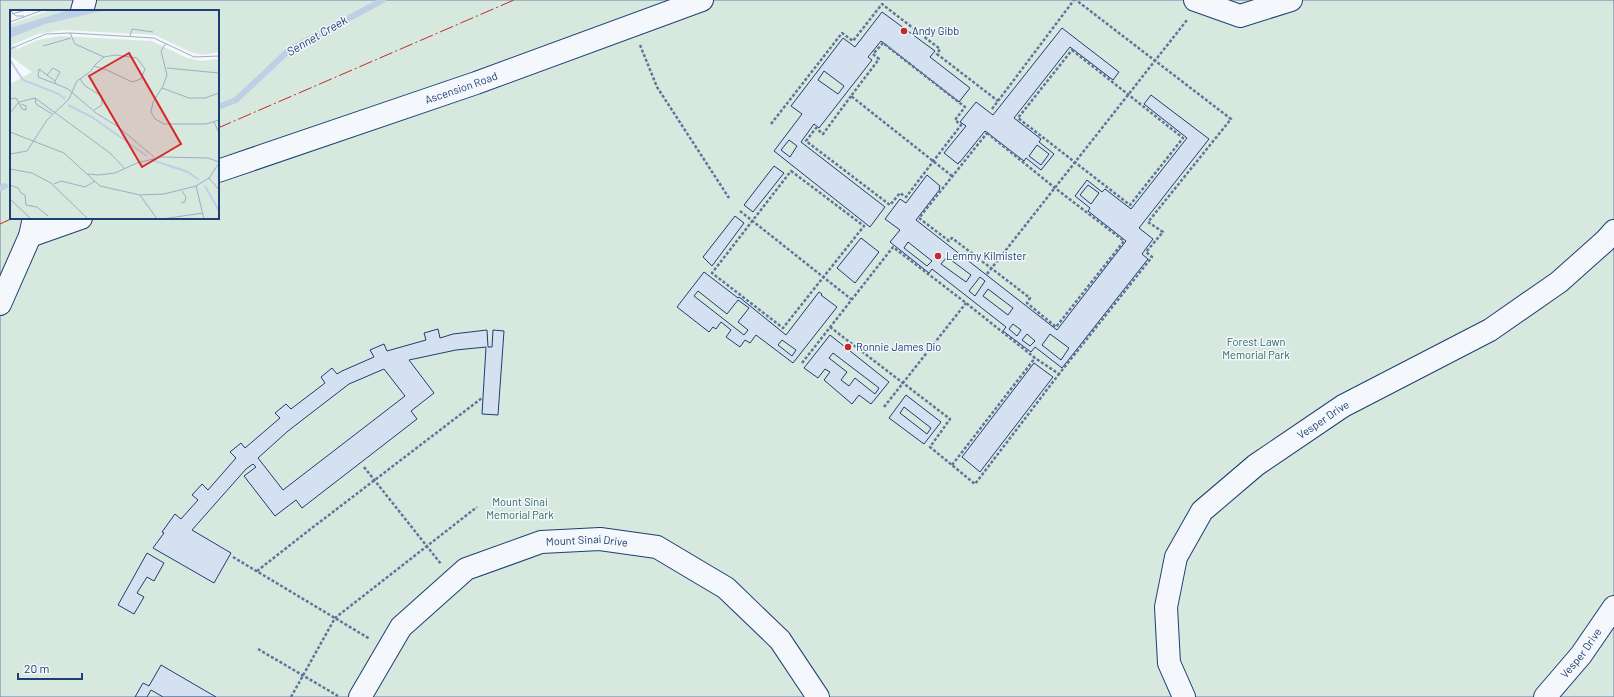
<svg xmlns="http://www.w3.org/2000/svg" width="1614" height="697" viewBox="0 0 1614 697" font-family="Barlow,sans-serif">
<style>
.green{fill:#d7e8df;stroke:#687fa3;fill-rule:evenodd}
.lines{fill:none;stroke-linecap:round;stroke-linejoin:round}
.stream{stroke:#bed0e5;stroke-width:6}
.building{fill:#d5e0f0;stroke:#1d3f73;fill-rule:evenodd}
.minor-casing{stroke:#1d3f73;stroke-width:24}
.path{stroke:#5e769c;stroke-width:2.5;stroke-dasharray:3 2;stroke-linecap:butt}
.minor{stroke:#f4f7fb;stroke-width:22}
.power{stroke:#c62828;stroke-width:1;stroke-dasharray:14 3 2 3;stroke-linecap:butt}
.poi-dot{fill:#c62828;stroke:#f4f7fb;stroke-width:1.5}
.labels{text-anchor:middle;stroke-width:3;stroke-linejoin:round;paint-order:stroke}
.poi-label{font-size:11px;fill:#1d3f73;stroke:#f4f7fb;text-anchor:start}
.street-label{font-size:11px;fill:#1d3f73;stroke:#f4f7fb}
.park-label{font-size:11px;fill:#2c6c60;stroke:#f4f7fb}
.water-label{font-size:12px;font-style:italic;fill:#1d3f73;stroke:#f4f7fb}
.inset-river{fill:none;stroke:#bed0e5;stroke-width:2}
.inset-road{fill:none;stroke:#9eadc5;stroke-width:1}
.view{fill:#d62828;fill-opacity:0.15;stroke:#d62828;stroke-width:2}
.inset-edge{fill:none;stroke:#1d3f73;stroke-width:2}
</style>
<rect width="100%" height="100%" fill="#f4f7fb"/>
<path class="green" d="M 0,0 L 1614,0 L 1614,697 L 0,697 ZM 11,11 L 218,11 L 218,218 L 11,218 Z"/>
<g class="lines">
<g class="stream">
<path d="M 218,107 L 236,100 L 289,50 L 383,0"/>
<path d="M 0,188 L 5,186"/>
</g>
</g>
<g class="building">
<path d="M 882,12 L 935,51 L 930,57 L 970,88 L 959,102 L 881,41 L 868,57 L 872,60 L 819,128 L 814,124 L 801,142 L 885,207 L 870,227 L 774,151 L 802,114 L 791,106 L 843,38 L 855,47 ZM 824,71 L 844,86 L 838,94 L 818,80 ZM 789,140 L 797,146 L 790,157 L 781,150 Z"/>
<path d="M 1062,28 L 1119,72 L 1113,80 L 1070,47 L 1014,118 L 1041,139 L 1039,142 L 1054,154 L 1041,170 L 1026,158 L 1024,161 L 985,131 L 960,162 L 959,162 L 958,164 L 944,153 L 966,126 L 960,122 L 976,102 L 993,115 ZM 1037,145 L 1049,154 L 1041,165 L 1029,156 Z"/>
<path d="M 1151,95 L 1209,139 L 1139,228 L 1153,239 L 1142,254 L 1148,259 L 1062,368 L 1035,347 L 1031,352 L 1003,331 L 1006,327 L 932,269 L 929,273 L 890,242 L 900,230 L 885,219 L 900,199 L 906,203 L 927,175 L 940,186 L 939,188 L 940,189 L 916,220 L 1057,330 L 1126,241 L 1088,211 L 1090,208 L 1075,196 L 1087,180 L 1102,192 L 1105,189 L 1131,209 L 1187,138 L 1144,104 ZM 1088,185 L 1099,193 L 1091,204 L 1080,195 ZM 908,242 L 932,261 L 927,266 L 904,248 ZM 947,257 L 971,275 L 966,282 L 941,264 ZM 980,277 L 985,281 L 975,296 L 969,291 ZM 988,289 L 1013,308 L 1008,315 L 983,296 ZM 1013,324 L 1021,330 L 1017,336 L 1009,329 ZM 1027,334 L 1035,341 L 1030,346 L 1022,340 ZM 1050,334 L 1069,348 L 1061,360 L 1042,345 Z"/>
<path d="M 774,166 L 784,173 L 753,212 L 744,205 Z"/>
<path d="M 735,216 L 744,223 L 712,266 L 703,257 Z"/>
<path d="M 861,238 L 879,252 L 855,283 L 837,268 Z"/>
<path d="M 704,272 L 738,298 L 739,297 L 786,335 L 819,292 L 822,294 L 821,295 L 837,307 L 793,363 L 756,335 L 750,343 L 745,340 L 740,347 L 726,337 L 731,330 L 721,322 L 716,329 L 713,327 L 709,332 L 677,307 ZM 698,291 L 727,314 L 738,300 L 749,308 L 738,322 L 748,330 L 744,335 L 694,296 ZM 782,340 L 796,350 L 792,356 L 778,345 Z"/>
<path d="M 438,329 L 440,338 L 453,334 L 487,330 L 488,347 L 492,347 L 493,330 L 504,331 L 498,415 L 482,414 L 486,347 L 456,350 L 409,360 L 434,393 L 411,411 L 417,419 L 302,508 L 296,500 L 275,516 L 244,476 L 256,467 L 253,464 L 246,469 L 192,530 L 231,553 L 214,583 L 153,548 L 164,533 L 162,532 L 175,514 L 181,519 L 198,500 L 192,495 L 202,484 L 208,490 L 236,458 L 230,452 L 241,443 L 245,448 L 280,418 L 275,413 L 286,404 L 291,409 L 325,383 L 321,377 L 332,368 L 337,374 L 342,371 L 374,357 L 370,350 L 384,344 L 387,351 L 426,340 L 424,333 ZM 384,369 L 405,396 L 283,490 L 258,458 L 288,431 L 349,384 Z"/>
<path d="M 830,335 L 889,382 L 871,404 L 859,395 L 852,404 L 824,380 L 830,372 L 825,369 L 818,378 L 804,368 ZM 833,353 L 879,388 L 875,394 L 855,378 L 849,386 L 841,380 L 847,372 L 829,358 Z"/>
<path d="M 1034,363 L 1053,377 L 980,472 L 962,457 Z"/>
<path d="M 906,395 L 941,422 L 924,444 L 889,418 ZM 904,407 L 931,428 L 927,434 L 900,413 Z"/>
<path d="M 147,553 L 164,563 L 154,581 L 147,577 L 137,593 L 144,597 L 134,614 L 118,605 Z"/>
<path d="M 161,665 L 216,697 L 163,697 L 151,690 L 147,697 L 135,697 L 143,683 L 149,686 Z"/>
</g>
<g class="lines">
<g class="minor-casing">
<g id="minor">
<path d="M 1195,0 L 1240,16 L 1291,0"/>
<path d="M 82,11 L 85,0"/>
<path id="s1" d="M 218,171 L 476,83 L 702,0"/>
<path d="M 30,236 L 81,218"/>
<path d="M 0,304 L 30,236 L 34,218"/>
<path id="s2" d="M 360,697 L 401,627 L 466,569 L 541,542 L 600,539 L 657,547 L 726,588 L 780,640 L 818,697"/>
<path id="s3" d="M 1184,697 L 1169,663 L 1166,607 L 1176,557 L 1202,511 L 1256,465 L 1343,406 L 1490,330 L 1559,282 L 1605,241 L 1614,231"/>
<path id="s4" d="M 1545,697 L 1581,655 L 1614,607"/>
</g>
</g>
<g class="path">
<path d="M 640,45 L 657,87 L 729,198"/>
<path d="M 1072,50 L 1183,138 L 1130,205 L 1018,118 Z"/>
<path d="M 851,96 L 823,134 L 816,128 L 806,141 L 890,205 L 900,193 L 906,197 L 961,125 L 955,120 L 965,107 L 883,43 L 873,54 L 879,59 L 851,96 L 952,176"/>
<path d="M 992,109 L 1074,0"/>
<path d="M 771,124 L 842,33 L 853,41 L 882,4 L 940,49 L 937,54 L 998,101"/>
<path d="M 987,133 L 1055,188 L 1124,241 L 1056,327 L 1027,303 L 1030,298 L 952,238 L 949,241 L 919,218 Z"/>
<path d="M 791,171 L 864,226 L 783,328 L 712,273 Z"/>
<path d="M 740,211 L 851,299"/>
<path d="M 987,274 L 1187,20"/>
<path d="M 830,327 L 950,419 L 930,447 L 975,484 L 1059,374"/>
<path d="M 802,363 L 893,247 L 966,303 L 1035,358 L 1059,374 L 1152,257 L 1146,252 L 1163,232 L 1148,222 L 1231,119 L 1076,0"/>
<path d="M 884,407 L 966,303"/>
<path d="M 952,465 L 1035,358"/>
<path d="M 364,467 L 441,564"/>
<path d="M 233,557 L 370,639"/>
<path d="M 257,571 L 308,531 L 482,398"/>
<path d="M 258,649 L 338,696"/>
<path d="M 291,697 L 335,618 L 477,507"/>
</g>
<use href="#minor" class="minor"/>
<g class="power">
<path d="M 218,128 L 514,0"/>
<path d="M 0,224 L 13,218"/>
</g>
</g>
<g class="poi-dot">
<circle cx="904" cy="31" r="4"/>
<circle cx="938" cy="256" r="4"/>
<circle cx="848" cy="347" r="4"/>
</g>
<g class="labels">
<g class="poi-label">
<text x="912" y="35">Andy Gibb</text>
<text x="946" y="260">Lemmy Kilmister</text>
<text x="856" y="351">Ronnie James Dio</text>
</g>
<g class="street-label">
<text dy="4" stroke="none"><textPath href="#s1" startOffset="257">Ascension Road</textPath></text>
<text dy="4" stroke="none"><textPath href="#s3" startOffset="349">Vesper Drive</textPath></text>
<text dy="4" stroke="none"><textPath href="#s2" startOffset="294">Mount Sinai Drive</textPath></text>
<text dy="4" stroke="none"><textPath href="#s4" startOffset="57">Vesper Drive</textPath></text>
</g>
<g class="park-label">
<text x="1256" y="346">Forest Lawn<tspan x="1256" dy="13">Memorial Park</tspan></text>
<text x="520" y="506">Mount Sinai<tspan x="520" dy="13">Memorial Park</tspan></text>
</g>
<g class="water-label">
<text transform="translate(317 36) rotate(-30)" y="4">Sennet Creek</text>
</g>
</g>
<g transform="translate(10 10)">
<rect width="209" height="209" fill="#f4f7fb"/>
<path d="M 41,0 L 209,0 L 209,42 L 193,45 L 180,42 L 145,25 L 54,20 L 28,24 L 2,35 L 7,39 L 28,30 L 50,26 L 141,31 L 177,48 L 191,51 L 209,49 L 209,209 L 0,209 L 0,74 L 22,62 L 0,46 L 0,14 Z" fill="#d7e8df"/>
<path d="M 59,0 L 96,0 L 35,14 L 0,28 L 0,18 Z" fill="#bed0e5"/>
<path class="inset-river" d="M 0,50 L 13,70 L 49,84 L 55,89M 58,95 L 82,107 L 137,146M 142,150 L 178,162 L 189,170M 195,176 L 209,201"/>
<path class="inset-road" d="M 0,0 L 6,6 L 14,6M 2,4 L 16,0M 0,12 L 33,0M 60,23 L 65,34 L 94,47M 120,26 L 122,19 L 143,22M 156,33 L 151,41 L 157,65 L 153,76 L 143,92 L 141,102 L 145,109 L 154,114 L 196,114 L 209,110M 33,36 L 61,28M 0,39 L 36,24 L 60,23 L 144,28 L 184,47 L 209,46M 157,58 L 209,63M 37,65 L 43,58 L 50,62 L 45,71M 70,69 L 75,76 L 92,86 L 92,95 L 84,100M 46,74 L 28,67 L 29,59 L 45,71 L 46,74 L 58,79 L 86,103 L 107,116 L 144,147M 152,78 L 179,88 L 195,88 L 209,83M 25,88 L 26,94 L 42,104M 0,89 L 6,88 L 12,99 L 16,100 L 16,96 L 11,94M 0,103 L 9,92 L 25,88 L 100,143 L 115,159M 204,112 L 209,123M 0,122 L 54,143 L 90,176 L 130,185 L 147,209M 0,144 L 17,141 L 37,110 L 59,89 L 67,71 L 81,61 L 84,56 L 87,53 L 94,47 L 105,45 L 127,48 L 135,59 L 131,69 L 122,72 L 97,60 L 84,56M 0,159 L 22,163 L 41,173 L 78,209M 78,164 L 89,165 L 105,163 L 127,153 L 151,147 L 198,148 L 209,152M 199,168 L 209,180M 44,174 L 51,171 L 75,177 L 85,171M 0,175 L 8,178 L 11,183 L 15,185 L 16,195 L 27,197 L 38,206M 186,176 L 194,209M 130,185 L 154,184 L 186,176 L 199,168 L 209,153M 0,189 L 21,209M 171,193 L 175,192 L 176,187 L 172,181M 152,209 L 193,203"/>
<path class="view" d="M 119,43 L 171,134 L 132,157 L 79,66 Z"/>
<rect width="209" height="209" class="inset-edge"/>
</g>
<path d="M18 673v6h64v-6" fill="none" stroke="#1d3f73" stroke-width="2"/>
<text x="24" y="673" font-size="12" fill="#1d3f73" stroke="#f4f7fb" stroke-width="3" paint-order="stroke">20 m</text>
</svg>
